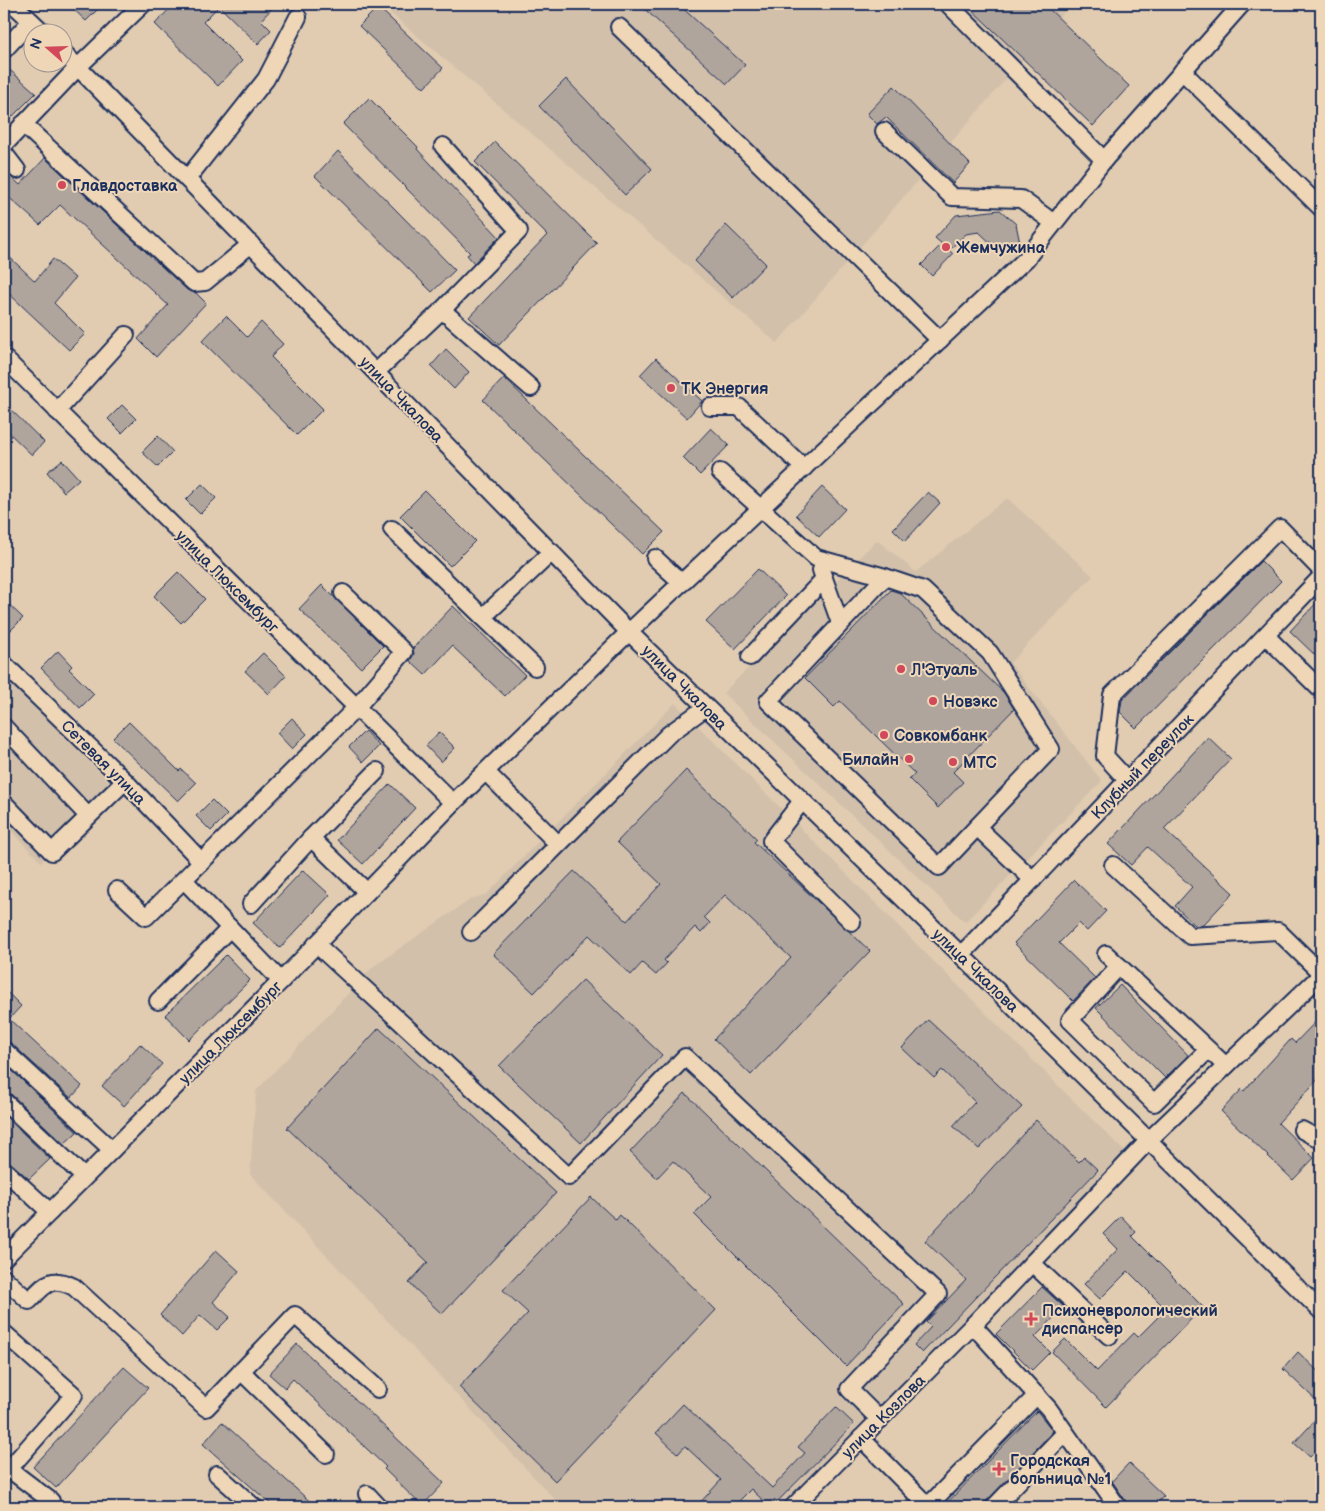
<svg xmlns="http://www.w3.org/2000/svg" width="1325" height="1511" viewBox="0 0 1325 1511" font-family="'Balsamiq Sans',sans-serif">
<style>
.built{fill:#d2c0ab}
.building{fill:#b0a59c;stroke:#1b2f5e}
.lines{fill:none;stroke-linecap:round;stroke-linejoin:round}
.minor-casing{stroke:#1b2f5e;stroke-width:20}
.minor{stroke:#eed6b6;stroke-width:16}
.poi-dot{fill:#d1495b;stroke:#eed6b6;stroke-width:2}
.labels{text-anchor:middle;stroke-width:4;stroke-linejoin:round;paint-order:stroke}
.poi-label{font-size:16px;font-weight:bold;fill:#1b2f5e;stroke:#eed6b6;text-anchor:start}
.street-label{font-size:16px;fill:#1b2f5e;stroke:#eed6b6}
</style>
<rect width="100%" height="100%" fill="#e1ccb1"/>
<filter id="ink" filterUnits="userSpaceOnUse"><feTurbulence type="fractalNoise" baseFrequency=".02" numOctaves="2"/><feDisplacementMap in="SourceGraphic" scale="10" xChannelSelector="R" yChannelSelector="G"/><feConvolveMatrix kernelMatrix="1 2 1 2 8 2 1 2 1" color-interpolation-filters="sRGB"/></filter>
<g filter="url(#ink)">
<g class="built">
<path d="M 380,4 L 1071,4 L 777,343 Z"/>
<path d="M 1007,498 L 1093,576 L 1010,663 L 1102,781 L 965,922 L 723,693 L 877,540 L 916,572 Z"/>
<path d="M 4,675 L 115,788 L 41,862 L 4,824 Z"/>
<path d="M 675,703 L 1127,1154 L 902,1386 L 779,1507 L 562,1507 L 250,1174 L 256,1091 L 374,966 L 471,899 L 487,894 Z"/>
</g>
<g class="building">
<path d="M 68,4 L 92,4 L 98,9 L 86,21 Z"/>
<path d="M 174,4 L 276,4 L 261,20 L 271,30 L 258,44 L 219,6 L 203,22 L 242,61 L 218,86 L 155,24 Z"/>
<path d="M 639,4 L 678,4 L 745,65 L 727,84 Z"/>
<path d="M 966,4 L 1044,4 L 1129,86 L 1093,126 Z"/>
<path d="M 378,7 L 443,68 L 424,88 L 359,26 Z"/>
<path d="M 4,65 L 36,93 L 4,125 Z"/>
<path d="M 566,79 L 652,169 L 625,195 L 539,106 Z"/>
<path d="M 894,86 L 970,164 L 953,183 L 886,117 L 877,124 L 867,114 Z"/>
<path d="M 369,98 L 418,147 L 417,149 L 499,237 L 474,263 L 467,255 L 470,253 L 343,124 Z"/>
<path d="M 495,142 L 597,243 L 499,345 L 469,317 L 547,235 L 475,162 Z"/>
<path d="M 338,151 L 455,270 L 432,292 L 315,176 Z"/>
<path d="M 45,158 L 187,290 L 196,293 L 206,303 L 156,357 L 138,339 L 168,305 L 60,205 L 40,225 L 4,193 L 4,170 L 20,185 Z"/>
<path d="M 1000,210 L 1016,224 L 1021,248 L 995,247 L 979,232 L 966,234 L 949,250 L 953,254 L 932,276 L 921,265 L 942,244 L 935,238 L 956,215 Z"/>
<path d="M 726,225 L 766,264 L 733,298 L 695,261 Z"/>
<path d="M 4,252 L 35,281 L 53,259 L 75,278 L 54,303 L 85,334 L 69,350 L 4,289 Z"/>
<path d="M 226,316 L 247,337 L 261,322 L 283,344 L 271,357 L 323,409 L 297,435 L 202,341 Z"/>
<path d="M 446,349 L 469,372 L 454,389 L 431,366 Z"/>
<path d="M 656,358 L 702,401 L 687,418 L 640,375 Z"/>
<path d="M 504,378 L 664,532 L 642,554 L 483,400 Z"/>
<path d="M 4,403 L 44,442 L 32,455 L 4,428 Z"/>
<path d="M 122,405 L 136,419 L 122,433 L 108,419 Z"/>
<path d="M 711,428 L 729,445 L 700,475 L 683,458 Z"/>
<path d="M 158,436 L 173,452 L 158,467 L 142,452 Z"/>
<path d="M 62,460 L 79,479 L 64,492 L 47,472 Z"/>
<path d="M 202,484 L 216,498 L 200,514 L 186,500 Z"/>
<path d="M 822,487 L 845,509 L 819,537 L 796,515 Z"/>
<path d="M 425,491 L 475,541 L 450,566 L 400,516 Z"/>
<path d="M 928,492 L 940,503 L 905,541 L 893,529 Z"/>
<path d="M 1261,561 L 1281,581 L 1136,728 L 1120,712 L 1122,700 Z"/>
<path d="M 758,569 L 786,596 L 735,649 L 706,622 Z"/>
<path d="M 178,572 L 205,599 L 181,623 L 154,596 Z"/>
<path d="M 322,585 L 383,646 L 361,668 L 299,609 Z"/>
<path d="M 891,590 L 900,593 L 1004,693 L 1014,709 L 953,772 L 963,782 L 938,808 L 909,779 L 915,774 L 840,701 L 834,707 L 805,678 Z"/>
<path d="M 1321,598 L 1321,661 L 1290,631 Z"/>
<path d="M 4,600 L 23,618 L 4,637 Z"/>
<path d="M 453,606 L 525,675 L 505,696 L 452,646 L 425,675 L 410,661 L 414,654 L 413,648 Z"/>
<path d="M 58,651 L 72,666 L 69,669 L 94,694 L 80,708 L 41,668 Z"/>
<path d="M 263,653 L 286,676 L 269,694 L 245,671 Z"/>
<path d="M 292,718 L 307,734 L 292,749 L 277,733 Z"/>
<path d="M 129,722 L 179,771 L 181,769 L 196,783 L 178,801 L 113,738 Z"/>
<path d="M 365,731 L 379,746 L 363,762 L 349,747 Z"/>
<path d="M 439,732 L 455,748 L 441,762 L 426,746 Z"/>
<path d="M 1208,737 L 1231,759 L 1164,829 L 1233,893 L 1203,925 L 1196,926 L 1175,906 L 1192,887 L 1148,847 L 1131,865 L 1108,844 Z"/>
<path d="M 686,770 L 757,839 L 754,842 L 870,951 L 751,1075 L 714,1039 L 791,958 L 725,895 L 704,917 L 710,923 L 701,933 L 695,927 L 664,960 L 667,963 L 656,975 L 642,963 L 631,975 L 589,935 L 534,993 L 493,954 L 574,871 L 627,921 L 661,884 L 617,842 Z"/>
<path d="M 390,784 L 415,808 L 363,864 L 337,840 Z"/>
<path d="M 212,800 L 227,815 L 211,831 L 196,816 Z"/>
<path d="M 303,870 L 330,895 L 280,948 L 253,923 Z"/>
<path d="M 1074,880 L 1106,911 L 1087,931 L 1079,923 L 1059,943 L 1095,978 L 1073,1001 L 1014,943 Z"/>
<path d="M 226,955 L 250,980 L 189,1040 L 165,1015 Z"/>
<path d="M 583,980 L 662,1055 L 581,1143 L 499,1066 Z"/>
<path d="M 1120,985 L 1188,1055 L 1165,1078 L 1096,1008 Z"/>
<path d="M 4,989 L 21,1006 L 9,1019 L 82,1086 L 71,1098 L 11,1043 L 4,1040 Z"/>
<path d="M 1321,1016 L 1321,1076 L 1278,1123 L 1314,1158 L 1293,1180 L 1221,1111 L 1242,1089 L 1244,1091 L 1291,1039 L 1295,1043 Z"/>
<path d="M 928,1020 L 1022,1107 L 979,1149 L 953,1126 L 975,1102 L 942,1070 L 934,1078 L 902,1048 Z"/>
<path d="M 379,1028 L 556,1193 L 442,1314 L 409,1283 L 428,1262 L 287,1128 Z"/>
<path d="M 140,1044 L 162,1064 L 124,1106 L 102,1086 Z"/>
<path d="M 4,1063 L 77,1132 L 64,1144 L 11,1094 L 4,1091 Z"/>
<path d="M 685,1093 L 904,1304 L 846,1366 L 694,1214 L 711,1197 L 673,1161 L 657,1178 L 630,1152 Z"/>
<path d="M 4,1115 L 50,1159 L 29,1179 L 11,1163 L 4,1160 Z"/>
<path d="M 1036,1120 L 1079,1162 L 1084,1157 L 1098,1170 L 922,1353 L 914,1345 L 931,1327 L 926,1322 L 966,1280 L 925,1241 Z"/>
<path d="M 591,1197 L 616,1220 L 620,1215 L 716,1310 L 555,1481 L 459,1387 L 528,1313 L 503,1290 Z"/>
<path d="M 1121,1216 L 1136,1232 L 1132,1236 L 1203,1307 L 1106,1407 L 1052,1352 L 1065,1339 L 1097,1371 L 1134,1333 L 1138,1337 L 1166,1309 L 1128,1271 L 1100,1299 L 1084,1284 L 1118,1249 L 1103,1234 Z"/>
<path d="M 216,1250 L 239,1271 L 213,1302 L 230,1317 L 217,1330 L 200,1315 L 182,1336 L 160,1315 Z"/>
<path d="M 1042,1287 L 1064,1307 L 1035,1337 L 1050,1352 L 1032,1370 L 996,1334 Z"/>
<path d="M 297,1344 L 444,1483 L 422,1506 L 384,1469 L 386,1467 L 293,1379 L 285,1388 L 269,1374 Z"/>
<path d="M 1298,1352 L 1321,1374 L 1321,1405 L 1283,1369 Z"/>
<path d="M 124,1367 L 148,1388 L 56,1488 L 33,1467 Z"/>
<path d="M 683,1404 L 772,1488 L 805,1453 L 798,1447 L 836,1407 L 854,1424 L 772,1507 L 770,1507 L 751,1489 L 733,1507 L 696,1507 L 721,1480 L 685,1446 L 678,1454 L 656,1433 Z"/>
<path d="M 1037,1411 L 1053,1431 L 984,1505 L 982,1507 L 943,1507 Z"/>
<path d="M 1321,1414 L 1321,1445 L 1310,1457 L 1294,1443 Z"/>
<path d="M 222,1422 L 316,1507 L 274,1507 L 203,1444 Z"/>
<path d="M 1129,1463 L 1164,1496 L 1153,1507 L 1130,1507 L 1112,1481 Z"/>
</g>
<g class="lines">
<g class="minor-casing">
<g id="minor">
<path d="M 13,4 L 43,32"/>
<path d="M 619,27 L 940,340"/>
<path d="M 4,50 L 31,21"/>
<path d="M 62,51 L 629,632 L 961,955 L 1321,1311"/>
<path d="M 1182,71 L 1321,208"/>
<path d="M 23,124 L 194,283 L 205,282 L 251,244"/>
<path d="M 884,131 L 952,197 L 1021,199 L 1054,223"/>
<path d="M 4,145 L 78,67 L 143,4"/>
<path d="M 4,153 L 17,170"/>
<path d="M 1104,160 L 1242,4"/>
<path d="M 187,179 L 266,79 L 298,17"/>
<path d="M 442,310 L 519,231 L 443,146"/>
<path d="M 4,358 L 453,803"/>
<path d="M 376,372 L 442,310 L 531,388"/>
<path d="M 710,407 L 739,407 L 804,468"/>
<path d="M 57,411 L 126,335"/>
<path d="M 720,472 L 816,558 L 885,577"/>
<path d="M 392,529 L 483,617"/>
<path d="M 655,558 L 682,583"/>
<path d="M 821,570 L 840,623"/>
<path d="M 885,577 L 923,590 L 990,653 L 1051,749 L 939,867 L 768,701 Z"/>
<path d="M 1266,636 L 1321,690"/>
<path d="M 750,657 L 824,579"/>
<path d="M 4,664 L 125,781 L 202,862"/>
<path d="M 535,667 L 483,617 L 552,552"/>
<path d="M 4,727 L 88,816"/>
<path d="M 486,772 L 558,844"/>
<path d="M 1128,781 L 1105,756 L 1112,695 L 1280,528 L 1321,570"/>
<path d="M 802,801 L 771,841 L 852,922"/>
<path d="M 4,803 L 52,852 L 125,781"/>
<path d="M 977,827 L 1033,880"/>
<path d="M 311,838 L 377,771"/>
<path d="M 1113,865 L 1190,936 L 1278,931 L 1321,973"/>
<path d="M 184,880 L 281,981"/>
<path d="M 117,890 L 146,917 L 356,708 L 404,652 L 343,593"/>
<path d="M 251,904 L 311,838 L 367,892"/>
<path d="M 471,932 L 669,734 L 705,708"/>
<path d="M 316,944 L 569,1177 L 685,1057 L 938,1294 L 849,1389 L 880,1420"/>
<path d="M 1106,954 L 1226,1066"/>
<path d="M 961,955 L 1321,577"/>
<path d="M 1119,966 L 1070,1020 L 1154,1103 L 1208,1050"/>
<path d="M 158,1001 L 230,928"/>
<path d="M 4,1050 L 112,1150"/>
<path d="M 4,1101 L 84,1177"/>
<path d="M 1302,1130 L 1321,1140"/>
<path d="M 4,1170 L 50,1212"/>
<path d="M 4,1258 L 281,981 L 453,803 L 629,632 L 1026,259 L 1104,160 L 948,4"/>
<path d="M 1032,1263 L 1109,1336"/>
<path d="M 4,1278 L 29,1301 C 45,1285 50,1275 74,1287 L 206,1408 L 295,1315 L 378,1389"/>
<path d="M 973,1325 L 1049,1409 L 1118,1507"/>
<path d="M 4,1333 L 74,1395 L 9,1469 L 51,1501 L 46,1507"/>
<path d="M 241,1371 L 326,1454"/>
<path d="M 861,1438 L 928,1506"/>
<path d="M 217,1474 L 254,1507"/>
<path d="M 367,1494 L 379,1507"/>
<path d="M 793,1507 L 973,1325 L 1149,1140 L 1321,975"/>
<path d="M 927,1507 L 1037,1395"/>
<path d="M 994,1507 L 1065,1433"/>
</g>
</g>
<use href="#minor" class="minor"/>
</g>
</g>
<g class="poi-dot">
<circle cx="62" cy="185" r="5"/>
<circle cx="946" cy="247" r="5"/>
<circle cx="671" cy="388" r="5"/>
<circle cx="901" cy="669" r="5"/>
<circle cx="933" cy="701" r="5"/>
<circle cx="884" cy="735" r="5"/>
<circle cx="909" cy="759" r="5"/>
<circle cx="953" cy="762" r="5"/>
<path d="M1028.5 1311.5h5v5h5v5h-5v5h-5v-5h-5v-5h5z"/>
<path d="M996.5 1461.5h5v5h5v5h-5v5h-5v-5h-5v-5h5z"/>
</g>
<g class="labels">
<g class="poi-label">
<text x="72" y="191">Главдоставка</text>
<text x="956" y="253">Жемчужина</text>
<text x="681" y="394">ТК Энергия</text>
<text x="911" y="675">Л'Этуаль</text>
<text x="943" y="707">Новэкс</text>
<text x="894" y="741">Совкомбанк</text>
<text x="899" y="765" text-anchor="end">Билайн</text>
<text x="963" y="768">МТС</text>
<text x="1042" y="1316">Психоневрологический<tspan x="1042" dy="18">диспансер</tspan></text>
<text x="1010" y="1466">Городская<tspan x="1010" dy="18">больница №1</tspan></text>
</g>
<g class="street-label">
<text transform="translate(402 399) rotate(46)" y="6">улица Чкалова</text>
<text transform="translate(228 581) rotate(45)" y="6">улица Люксембург</text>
<text transform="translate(685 687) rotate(45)" y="6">улица Чкалова</text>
<text transform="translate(104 762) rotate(45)" y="6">Сетевая улица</text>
<text transform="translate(1142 766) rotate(-46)" y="6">Клубный переулок</text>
<text transform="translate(976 970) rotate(44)" y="6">улица Чкалова</text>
<text transform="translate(230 1032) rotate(-45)" y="6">улица Люксембург</text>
<text transform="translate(883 1416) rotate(-45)" y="6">улица Козлова</text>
</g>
</g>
<rect width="1325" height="1511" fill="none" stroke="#eed6b6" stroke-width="20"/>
<rect x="10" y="10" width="1305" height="1491" fill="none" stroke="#1b2f5e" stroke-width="2" filter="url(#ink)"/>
<g transform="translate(48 48) rotate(290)"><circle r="24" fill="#eed6b6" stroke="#9a9393"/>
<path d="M0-4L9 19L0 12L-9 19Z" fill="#d1495b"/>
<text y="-8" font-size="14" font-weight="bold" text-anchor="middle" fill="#1b2f5e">N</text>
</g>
</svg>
